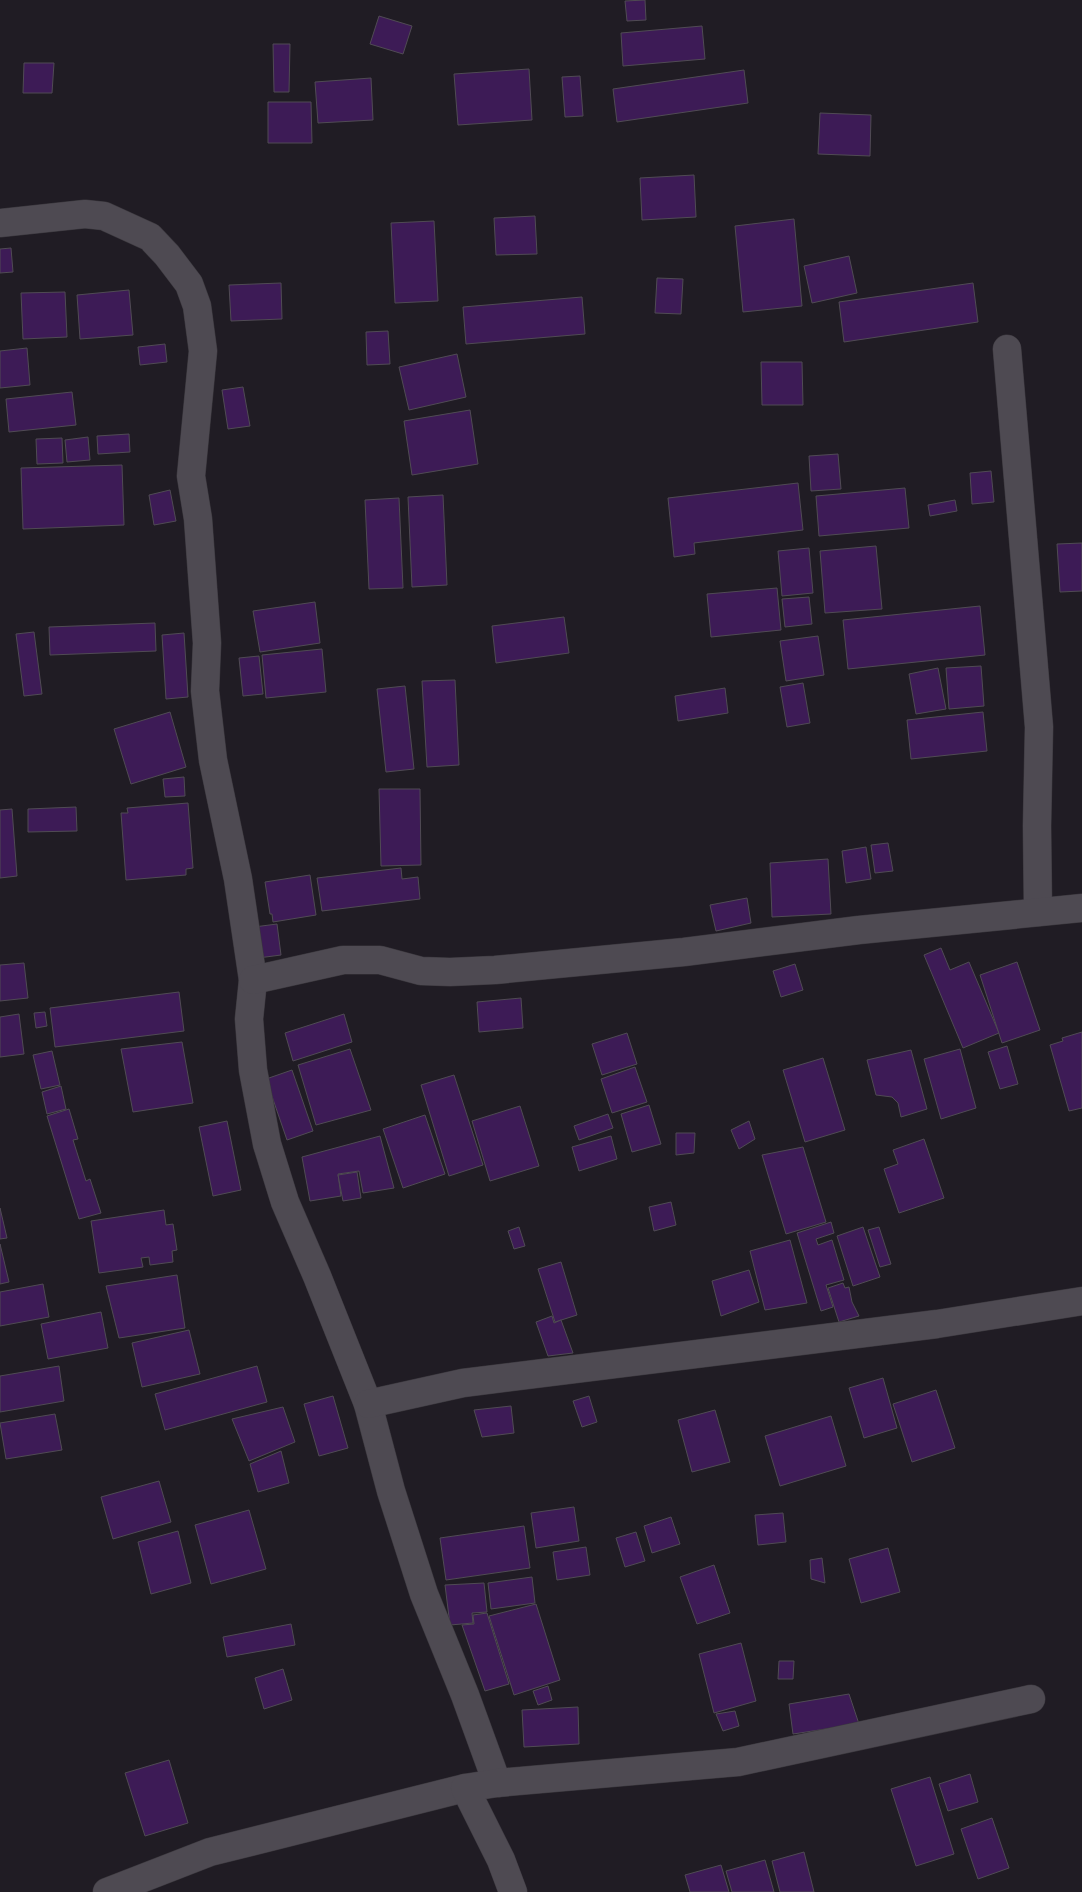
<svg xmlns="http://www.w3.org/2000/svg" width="1082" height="1892" viewBox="0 0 1082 1892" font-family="'Sofia Sans Condensed',sans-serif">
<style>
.building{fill:#3d1b56;stroke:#504b54}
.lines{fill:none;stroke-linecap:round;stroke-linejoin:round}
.street-casing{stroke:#3a373d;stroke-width:29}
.street{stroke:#4e4a52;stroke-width:28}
</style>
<rect width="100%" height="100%" fill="#201c24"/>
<g class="building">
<path d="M 645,0 L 646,20 L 627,21 L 625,1 Z"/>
<path d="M 379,16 L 412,26 L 403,54 L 370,44 Z"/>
<path d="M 702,26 L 705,59 L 623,66 L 621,33 Z"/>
<path d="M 273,44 L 290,44 L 289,92 L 274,92 Z"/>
<path d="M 24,63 L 54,63 L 52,93 L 23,93 Z"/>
<path d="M 529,69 L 532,120 L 458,125 L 454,74 Z"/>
<path d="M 744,70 L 748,103 L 617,122 L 613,89 Z"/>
<path d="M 580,76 L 583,116 L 565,117 L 562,77 Z"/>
<path d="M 371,78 L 373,120 L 318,123 L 315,82 Z"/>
<path d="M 268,102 L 311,102 L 312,143 L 268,143 Z"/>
<path d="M 820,113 L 871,115 L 870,156 L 818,154 Z"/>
<path d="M 694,175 L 696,217 L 642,220 L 640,178 Z"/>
<path d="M 535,216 L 537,254 L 496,255 L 494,218 Z"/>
<path d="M 794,219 L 802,306 L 743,312 L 735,226 Z"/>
<path d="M 434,221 L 438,301 L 395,303 L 391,223 Z"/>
<path d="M 11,248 L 13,272 L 0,273 L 0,249 Z"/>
<path d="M 849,256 L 857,293 L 812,303 L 804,266 Z"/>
<path d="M 657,278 L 683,279 L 681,314 L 655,313 Z"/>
<path d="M 281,283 L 282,319 L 231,321 L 229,285 Z"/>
<path d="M 973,283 L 978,322 L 844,342 L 839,302 Z"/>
<path d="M 129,290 L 133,335 L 80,339 L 77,295 Z"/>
<path d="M 65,292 L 67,337 L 23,339 L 21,293 Z"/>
<path d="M 582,297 L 585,334 L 466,344 L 463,307 Z"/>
<path d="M 388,331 L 390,364 L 367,365 L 366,332 Z"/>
<path d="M 165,344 L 167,362 L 140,365 L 138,347 Z"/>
<path d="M 27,348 L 30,385 L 0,388 L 0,351 Z"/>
<path d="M 457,354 L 466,397 L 409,410 L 399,367 Z"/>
<path d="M 761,362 L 802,362 L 803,405 L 762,405 Z"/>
<path d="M 243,387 L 250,426 L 228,429 L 222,390 Z"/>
<path d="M 72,392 L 76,425 L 9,432 L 6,399 Z"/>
<path d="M 470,410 L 478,464 L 412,475 L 404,421 Z"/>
<path d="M 129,434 L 130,452 L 98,454 L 97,436 Z"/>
<path d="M 88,437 L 90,460 L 67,462 L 65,440 Z"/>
<path d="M 62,438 L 63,463 L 37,464 L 36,439 Z"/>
<path d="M 838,454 L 841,489 L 811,491 L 809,456 Z"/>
<path d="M 122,465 L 124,525 L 23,529 L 21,468 Z"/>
<path d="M 991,471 L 994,502 L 972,504 L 970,473 Z"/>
<path d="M 798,483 L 803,530 L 694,543 L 695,554 L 674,557 L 668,498 Z"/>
<path d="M 905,488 L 909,528 L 819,536 L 816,496 Z"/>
<path d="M 170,490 L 176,521 L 154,525 L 149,495 Z"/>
<path d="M 443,495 L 447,585 L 412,587 L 408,497 Z"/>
<path d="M 399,498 L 403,588 L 369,589 L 365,500 Z"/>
<path d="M 955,500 L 957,511 L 930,516 L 928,505 Z"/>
<path d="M 1082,543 L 1082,591 L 1060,592 L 1057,544 Z"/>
<path d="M 876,546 L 882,609 L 825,613 L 820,551 Z"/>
<path d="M 809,548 L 813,593 L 782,596 L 778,551 Z"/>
<path d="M 777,588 L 781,630 L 711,637 L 707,594 Z"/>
<path d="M 809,597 L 812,624 L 785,627 L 782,599 Z"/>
<path d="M 315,602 L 320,643 L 260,652 L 253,611 Z"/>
<path d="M 980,606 L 985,655 L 848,669 L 843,620 Z"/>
<path d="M 564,617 L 569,653 L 496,663 L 492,626 Z"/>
<path d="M 155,623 L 156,651 L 50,655 L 49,627 Z"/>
<path d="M 34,632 L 42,694 L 24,696 L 16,634 Z"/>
<path d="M 184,633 L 188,697 L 166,699 L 162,635 Z"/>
<path d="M 818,636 L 824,675 L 786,681 L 780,641 Z"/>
<path d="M 322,649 L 326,692 L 266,698 L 262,655 Z"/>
<path d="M 259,656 L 263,694 L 243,696 L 239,658 Z"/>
<path d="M 981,666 L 984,706 L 949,709 L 946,668 Z"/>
<path d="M 938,668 L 946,709 L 916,714 L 909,674 Z"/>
<path d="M 455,680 L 459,765 L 427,767 L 422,681 Z"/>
<path d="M 803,683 L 810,723 L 787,727 L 780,687 Z"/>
<path d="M 405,686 L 414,769 L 386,772 L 377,689 Z"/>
<path d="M 725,688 L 728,713 L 678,721 L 675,696 Z"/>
<path d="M 170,712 L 186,767 L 131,784 L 114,729 Z"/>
<path d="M 983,712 L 987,751 L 911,759 L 907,720 Z"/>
<path d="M 184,777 L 185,796 L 165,797 L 163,779 Z"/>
<path d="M 379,789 L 420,789 L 421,865 L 381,866 Z"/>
<path d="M 188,803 L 193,868 L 186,869 L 186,875 L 126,880 L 121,813 L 128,813 L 127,808 Z"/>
<path d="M 76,807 L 77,831 L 28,832 L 28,809 Z"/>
<path d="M 12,809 L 17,876 L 0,878 L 0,810 Z"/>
<path d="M 888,843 L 893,871 L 875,873 L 871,845 Z"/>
<path d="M 866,847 L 871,879 L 846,883 L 842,851 Z"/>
<path d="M 828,859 L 831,914 L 772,917 L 770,863 Z"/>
<path d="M 401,868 L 402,879 L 418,877 L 420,899 L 322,911 L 317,878 Z"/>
<path d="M 310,875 L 316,915 L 273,922 L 272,914 L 270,914 L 265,882 Z"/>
<path d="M 747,898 L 751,923 L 716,931 L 710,905 Z"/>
<path d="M 277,924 L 281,955 L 258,958 L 254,927 Z"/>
<path d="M 941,948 L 950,970 L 969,962 L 999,1033 L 963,1048 L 924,955 Z"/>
<path d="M 1017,962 L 1040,1030 L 1002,1043 L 980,975 Z"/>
<path d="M 24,963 L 28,998 L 0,1001 L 0,965 Z"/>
<path d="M 795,964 L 803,990 L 781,997 L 773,971 Z"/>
<path d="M 179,992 L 184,1031 L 55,1047 L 50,1008 Z"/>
<path d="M 521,998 L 523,1028 L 479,1032 L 477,1002 Z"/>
<path d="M 45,1012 L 47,1026 L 36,1028 L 34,1013 Z"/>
<path d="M 19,1014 L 24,1054 L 0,1057 L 0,1017 Z"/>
<path d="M 344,1014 L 352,1042 L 293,1061 L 285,1033 Z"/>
<path d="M 1082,1032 L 1082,1108 L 1069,1111 L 1050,1045 L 1063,1041 L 1062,1038 Z"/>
<path d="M 627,1033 L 637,1064 L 602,1075 L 592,1044 Z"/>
<path d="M 182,1042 L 193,1103 L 133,1112 L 121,1049 Z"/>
<path d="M 1007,1046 L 1018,1084 L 1000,1089 L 988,1052 Z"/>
<path d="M 350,1049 L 371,1110 L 316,1125 L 298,1065 Z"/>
<path d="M 960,1049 L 976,1108 L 941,1119 L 924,1059 Z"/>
<path d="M 911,1050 L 927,1109 L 901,1117 L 898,1103 L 892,1097 L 876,1095 L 867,1060 Z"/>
<path d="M 52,1051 L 60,1085 L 41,1089 L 33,1055 Z"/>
<path d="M 823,1058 L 845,1130 L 805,1142 L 783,1070 Z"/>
<path d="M 635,1067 L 647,1102 L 612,1113 L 601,1079 Z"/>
<path d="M 292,1070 L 313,1131 L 287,1140 L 266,1079 Z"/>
<path d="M 454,1075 L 483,1165 L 449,1176 L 421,1085 Z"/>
<path d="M 61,1086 L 66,1109 L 47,1114 L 42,1092 Z"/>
<path d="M 649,1105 L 661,1144 L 632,1152 L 621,1114 Z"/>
<path d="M 520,1106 L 539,1166 L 490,1181 L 472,1121 Z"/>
<path d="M 69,1109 L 78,1139 L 73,1140 L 86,1181 L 90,1179 L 101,1213 L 79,1219 L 47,1116 Z"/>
<path d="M 608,1114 L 613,1128 L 579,1140 L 574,1126 Z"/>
<path d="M 425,1115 L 445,1174 L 403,1188 L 383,1129 Z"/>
<path d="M 227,1121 L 241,1190 L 213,1196 L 199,1127 Z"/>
<path d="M 749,1121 L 755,1139 L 739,1149 L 731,1130 Z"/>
<path d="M 676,1133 L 695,1133 L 694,1153 L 676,1155 Z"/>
<path d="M 380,1136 L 394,1188 L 363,1193 L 359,1171 L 338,1174 L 341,1196 L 310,1201 L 302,1157 Z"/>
<path d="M 611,1136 L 617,1159 L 579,1171 L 572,1147 Z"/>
<path d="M 924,1139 L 944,1198 L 899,1213 L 884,1169 L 898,1164 L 893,1150 Z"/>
<path d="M 803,1147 L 826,1222 L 786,1234 L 762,1155 Z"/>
<path d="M 357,1172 L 361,1198 L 343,1201 L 338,1175 Z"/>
<path d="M 671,1202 L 676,1225 L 654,1231 L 649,1207 Z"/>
<path d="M 0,1208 L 7,1238 L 0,1239 Z"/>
<path d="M 164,1210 L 166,1225 L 173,1224 L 177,1250 L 172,1251 L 173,1262 L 150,1265 L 149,1257 L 141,1258 L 143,1267 L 99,1273 L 91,1221 Z"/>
<path d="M 831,1222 L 834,1233 L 816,1239 L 818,1245 L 832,1240 L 844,1280 L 826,1285 L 833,1307 L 821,1311 L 797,1233 Z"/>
<path d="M 519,1227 L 525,1246 L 514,1249 L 508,1231 Z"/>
<path d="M 863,1227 L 880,1277 L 853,1286 L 837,1236 Z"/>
<path d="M 879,1227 L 891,1264 L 880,1267 L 868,1230 Z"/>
<path d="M 790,1240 L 807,1303 L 765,1310 L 750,1251 Z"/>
<path d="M 0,1244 L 9,1282 L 0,1284 Z"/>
<path d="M 561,1262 L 577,1315 L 555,1322 L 538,1269 Z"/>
<path d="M 749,1270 L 759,1302 L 721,1316 L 712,1281 Z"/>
<path d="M 177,1275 L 185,1328 L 119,1338 L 106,1286 Z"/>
<path d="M 843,1283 L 845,1288 L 849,1287 L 852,1302 L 859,1316 L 839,1322 L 828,1288 Z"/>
<path d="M 43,1284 L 49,1317 L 0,1326 L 0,1292 Z"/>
<path d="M 101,1312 L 108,1348 L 48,1359 L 41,1324 Z"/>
<path d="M 552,1316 L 554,1323 L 561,1320 L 573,1353 L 548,1356 L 536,1322 Z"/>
<path d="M 189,1330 L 200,1374 L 142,1387 L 132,1343 Z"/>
<path d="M 59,1366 L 64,1401 L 0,1412 L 0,1376 Z"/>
<path d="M 257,1366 L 267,1402 L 165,1430 L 155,1394 Z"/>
<path d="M 883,1378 L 897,1428 L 864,1438 L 849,1388 Z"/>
<path d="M 936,1390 L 955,1448 L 912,1462 L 893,1404 Z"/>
<path d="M 333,1396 L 348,1448 L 319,1456 L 304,1404 Z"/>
<path d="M 589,1396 L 597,1422 L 582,1427 L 573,1401 Z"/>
<path d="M 511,1406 L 514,1433 L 482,1437 L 474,1410 Z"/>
<path d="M 283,1407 L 295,1442 L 249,1461 L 232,1419 Z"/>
<path d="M 715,1410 L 730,1462 L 692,1472 L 678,1420 Z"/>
<path d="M 55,1414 L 62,1450 L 6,1459 L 0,1423 Z"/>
<path d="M 831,1416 L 846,1466 L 780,1486 L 765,1436 Z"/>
<path d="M 281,1451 L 289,1483 L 258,1492 L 250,1464 Z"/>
<path d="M 159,1481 L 171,1522 L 113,1539 L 101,1497 Z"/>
<path d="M 574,1507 L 579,1541 L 536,1548 L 531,1513 Z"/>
<path d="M 249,1510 L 266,1569 L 211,1584 L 195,1525 Z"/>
<path d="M 783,1513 L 786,1542 L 758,1545 L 755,1515 Z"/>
<path d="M 671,1517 L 680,1544 L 652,1553 L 644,1526 Z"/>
<path d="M 524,1526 L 530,1568 L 446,1580 L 440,1538 Z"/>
<path d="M 178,1531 L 191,1583 L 151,1594 L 138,1542 Z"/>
<path d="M 636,1532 L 645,1561 L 625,1567 L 616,1538 Z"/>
<path d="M 586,1547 L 590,1575 L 557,1580 L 553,1552 Z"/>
<path d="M 888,1548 L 900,1592 L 861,1603 L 849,1559 Z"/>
<path d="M 822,1558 L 825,1583 L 811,1579 L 810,1560 Z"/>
<path d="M 714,1565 L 730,1613 L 697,1624 L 680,1577 Z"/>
<path d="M 532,1577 L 535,1603 L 491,1609 L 488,1583 Z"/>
<path d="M 484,1583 L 487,1612 L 472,1613 L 473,1623 L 450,1625 L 445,1585 Z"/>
<path d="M 536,1604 L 560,1680 L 514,1695 L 489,1616 Z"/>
<path d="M 487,1613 L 509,1684 L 485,1691 L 462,1625 L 474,1624 L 473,1615 Z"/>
<path d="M 291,1624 L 295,1645 L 227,1657 L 223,1637 Z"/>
<path d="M 741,1643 L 756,1701 L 714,1713 L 699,1654 Z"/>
<path d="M 779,1661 L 794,1661 L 793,1679 L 778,1679 Z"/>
<path d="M 283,1669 L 292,1700 L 264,1709 L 255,1678 Z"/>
<path d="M 548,1686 L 552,1700 L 538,1705 L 533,1691 Z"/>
<path d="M 849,1694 L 859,1724 L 793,1734 L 789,1704 Z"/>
<path d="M 578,1707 L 579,1744 L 524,1747 L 522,1710 Z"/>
<path d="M 735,1711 L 739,1726 L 723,1731 L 716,1714 Z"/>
<path d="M 169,1760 L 188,1823 L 145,1836 L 125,1773 Z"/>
<path d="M 970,1774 L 978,1802 L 948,1811 L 939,1784 Z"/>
<path d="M 930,1777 L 954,1854 L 916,1866 L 891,1789 Z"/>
<path d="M 992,1818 L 1009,1868 L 978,1879 L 961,1829 Z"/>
<path d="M 804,1852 L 814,1892 L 780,1892 L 772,1861 Z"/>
<path d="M 765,1860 L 774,1892 L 732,1892 L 726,1871 Z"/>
<path d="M 721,1865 L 729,1892 L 690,1892 L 685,1875 Z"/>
</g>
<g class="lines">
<g class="street-casing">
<g id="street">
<path d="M 0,223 L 85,214 L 104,216 L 150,237 L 167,255 L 189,284 L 197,306 L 203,351 L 191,476 L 198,519 L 207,643 L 205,691 L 213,760 L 238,879 L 253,980 L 249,1019 L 253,1070 L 267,1144 L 285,1202 L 317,1276 L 368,1404 L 391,1491 L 424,1594 L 465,1695 L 497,1783"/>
<path d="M 1007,349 L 1039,727 L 1037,826 L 1038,912"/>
<path d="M 253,980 L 343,960 L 380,960 L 421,971 L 450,972 L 495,970 L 684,952 L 859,930 L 1082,908"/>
<path d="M 368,1404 L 463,1383 L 937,1324 L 1082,1301"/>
<path d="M 107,1892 L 210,1852 L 465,1788"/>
<path d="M 513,1892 L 501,1860 L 465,1788 L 497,1783 L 738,1762 L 1031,1699"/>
</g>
</g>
<use href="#street" class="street"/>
</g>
</svg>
